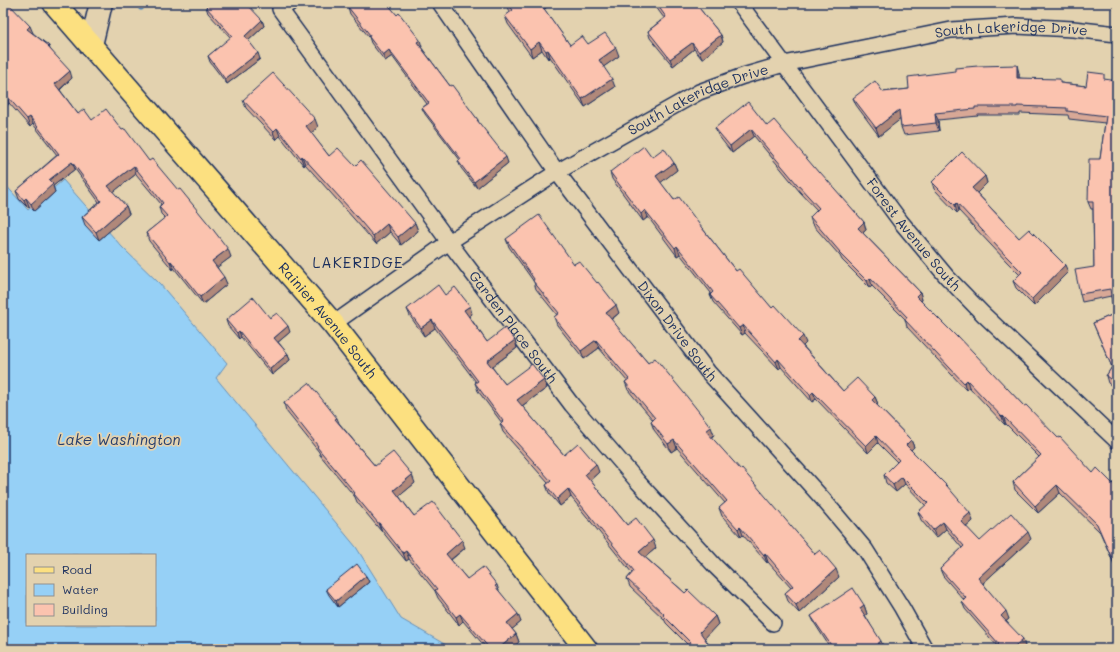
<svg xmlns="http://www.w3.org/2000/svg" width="1120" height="652" viewBox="0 0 1120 652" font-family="Mali,sans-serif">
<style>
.water{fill:#96d0f6;stroke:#6590b9;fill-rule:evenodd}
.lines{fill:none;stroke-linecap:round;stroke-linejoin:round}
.stream{stroke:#6590b9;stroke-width:5.5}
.street-casing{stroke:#1b2f5e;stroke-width:18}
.secondary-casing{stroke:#1b2f5e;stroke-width:25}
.primary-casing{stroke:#1b2f5e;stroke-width:25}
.street{stroke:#e3d2af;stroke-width:15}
.secondary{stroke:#e3d2af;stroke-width:22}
.primary{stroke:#fce080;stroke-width:22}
.wall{fill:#d8a896;stroke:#1b2f5e}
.shaded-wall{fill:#b0887a;stroke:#1b2f5e}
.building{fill:#fbc3af;stroke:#1b2f5e}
.labels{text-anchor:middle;stroke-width:3.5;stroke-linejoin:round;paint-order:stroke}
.street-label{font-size:14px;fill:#1b2f5e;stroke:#e3d2af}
.neighbourhood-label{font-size:15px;letter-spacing:1px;fill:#1b2f5e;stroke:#e3d2af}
.water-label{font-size:15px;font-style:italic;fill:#273f6d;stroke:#e3d2af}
</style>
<rect width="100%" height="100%" fill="#e3d2af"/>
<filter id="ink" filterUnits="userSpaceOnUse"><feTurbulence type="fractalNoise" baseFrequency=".025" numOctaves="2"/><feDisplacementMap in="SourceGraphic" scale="8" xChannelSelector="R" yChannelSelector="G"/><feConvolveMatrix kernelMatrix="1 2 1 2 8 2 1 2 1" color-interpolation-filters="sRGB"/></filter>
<g filter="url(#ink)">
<path class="water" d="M 63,180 L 122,247 L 160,284 L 227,363 L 216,378 L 356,547 L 401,619 L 453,649 L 3,649 L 3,182 L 28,210 ZM 27,555 L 155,555 L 155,625 L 27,625 Z"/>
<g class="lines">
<path class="stream" d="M 141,8 L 141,3"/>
<g class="street-casing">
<g id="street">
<path id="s1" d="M 290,3 L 280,9 L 449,242 L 572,405 L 638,482 L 716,567 L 773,623"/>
<path id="s2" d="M 440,3 L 557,172 L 708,372 L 822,498 L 865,549 L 902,608 L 925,649"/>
<path id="s3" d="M 739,3 L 901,222 L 947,277 L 983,314 L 1117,441"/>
<path id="s4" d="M 333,324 L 449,242 L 557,172 L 699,92 L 743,76 L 784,64 L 951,30 L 1017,26 L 1073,29 L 1117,34"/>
</g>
</g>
<g class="secondary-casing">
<path id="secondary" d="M 91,45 L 101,3"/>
</g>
<g class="primary-casing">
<g id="primary">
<path id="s5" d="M 54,3 L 333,324 L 586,649"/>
</g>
</g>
<use href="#street" class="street"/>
<use href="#secondary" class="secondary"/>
<use href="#primary" class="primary"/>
</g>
<g class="wall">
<path d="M 3,3 L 33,33 L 49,46 L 50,49 L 72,78 L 60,90 L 78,114 L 92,120 L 122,130 L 231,257 L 217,267 L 227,284 L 203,304 L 174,268 L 173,270 L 149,241 L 146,233 L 165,218 L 161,214 L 159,207 L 161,204 L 136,174 L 113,192 L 126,206 L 129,214 L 99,240 L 85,225 L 82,217 L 99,202 L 75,169 L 53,186 L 55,192 L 34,211 L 29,206 L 27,207 L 19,199 L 16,191 L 57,155 L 33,124 L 30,127 L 9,103 L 3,111 Z"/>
<path d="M 347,3 L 387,3 L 422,47 L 421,47 L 450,86 L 478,120 L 479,124 L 508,163 L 477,188 L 461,168 L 458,161 L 460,160 L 425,114 L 422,108 L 427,104 L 392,56 L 385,61 L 371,43 L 369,37 L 350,14 L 348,7 L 349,6 Z"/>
<path d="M 504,3 L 552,3 L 544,9 L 570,45 L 588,44 L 619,56 L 603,67 L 615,87 L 585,107 L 550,57 L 548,59 L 542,50 L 532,57 L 508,24 L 505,16 L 511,12 Z"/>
<path d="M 653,3 L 695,3 L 721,35 L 723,42 L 702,59 L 694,49 L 673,66 L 650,38 L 648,31 L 664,18 Z"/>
<path d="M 206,7 L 262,20 L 264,26 L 248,41 L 260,59 L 227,84 L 210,62 L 208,56 L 231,38 L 208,13 Z"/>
<path d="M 1019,73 L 1019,78 L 1086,86 L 1106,80 L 1117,81 L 1117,390 L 1108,383 L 1106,376 L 1112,367 L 1093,323 L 1114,314 L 1111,296 L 1082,302 L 1080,294 L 1094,267 L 1093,209 L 1091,209 L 1088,202 L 1100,159 L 1105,123 L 1069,119 L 1068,115 L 1020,113 L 1020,115 L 977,115 L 978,116 L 938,120 L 939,131 L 904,135 L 901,127 L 900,119 L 879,136 L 856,105 L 853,98 L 883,92 L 909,89 Z"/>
<path d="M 243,100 L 318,127 L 311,133 L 329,156 L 355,166 L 415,223 L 418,231 L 401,245 L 390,232 L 376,244 L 354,219 L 305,164 L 304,166 L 280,136 L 276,140 L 246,108 Z"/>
<path d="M 767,126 L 819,173 L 864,222 L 866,230 L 863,233 L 920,292 L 922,300 L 921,301 L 1024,406 L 1058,438 L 1093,473 L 1117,488 L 1117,571 L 1100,532 L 1060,493 L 1038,513 L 1015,490 L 1013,482 L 1039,457 L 1006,424 L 1005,425 L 969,387 L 966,390 L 907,327 L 905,319 L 872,286 L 870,288 L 842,260 L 840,256 L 812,224 L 810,217 L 817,210 L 800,192 L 754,136 L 732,153 L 718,135 L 715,128 Z"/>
<path d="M 652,157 L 674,163 L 677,170 L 660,182 L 674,200 L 702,228 L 736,271 L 772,308 L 806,343 L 803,346 L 843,391 L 875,397 L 878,404 L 877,405 L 911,440 L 914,447 L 911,450 L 973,521 L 966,527 L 980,541 L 1031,539 L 983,583 L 1009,619 L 1006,621 L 1025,646 L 1022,649 L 994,649 L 997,646 L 965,609 L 962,602 L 964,600 L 943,576 L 940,569 L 962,548 L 946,529 L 936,538 L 921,520 L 918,512 L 926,506 L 905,484 L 896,492 L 886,483 L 884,475 L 897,462 L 878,443 L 868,453 L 816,399 L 812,402 L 781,367 L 779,369 L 745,333 L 742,335 L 713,302 L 710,295 L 711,293 L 680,254 L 677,256 L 648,217 L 643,221 L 612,179 L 610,172 Z"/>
<path d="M 985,176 L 987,183 L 977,193 L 1019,238 L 1068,272 L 1034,306 L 1016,288 L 1013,281 L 1020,275 L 1007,262 L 959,211 L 957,213 L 934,189 L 932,182 Z"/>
<path d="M 506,239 L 574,264 L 619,313 L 611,320 L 648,363 L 714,435 L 711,437 L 815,554 L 839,577 L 799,613 L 788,601 L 785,593 L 791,588 L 768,562 L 767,563 L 743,535 L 741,537 L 722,516 L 719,508 L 725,503 L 677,448 L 671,452 L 654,430 L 651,422 L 653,420 L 628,390 L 625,382 L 627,381 L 599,348 L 584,359 L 557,325 L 554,317 L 557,315 L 536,289 L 534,282 L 509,247 Z"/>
<path d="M 445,295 L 472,314 L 469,316 L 487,342 L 515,340 L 517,348 L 492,367 L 505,384 L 544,380 L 547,388 L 522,406 L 564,455 L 599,472 L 590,480 L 627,525 L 656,548 L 645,557 L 685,593 L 715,616 L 718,624 L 704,638 L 712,649 L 692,649 L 666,623 L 664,619 L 630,587 L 627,579 L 632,573 L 571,497 L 560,506 L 549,493 L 546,485 L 548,483 L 503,432 L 500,424 L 502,423 L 478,391 L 475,383 L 476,382 L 435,328 L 424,336 L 410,316 L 407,309 Z"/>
<path d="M 226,320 L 290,332 L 278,342 L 288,354 L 290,360 L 272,375 L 241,337 L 239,339 L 228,326 Z"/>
<path d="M 284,403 L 337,418 L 339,423 L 375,466 L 415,483 L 399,496 L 414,516 L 465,548 L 451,560 L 467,579 L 497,585 L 499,591 L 521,622 L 512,629 L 516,634 L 519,642 L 511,649 L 487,649 L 463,621 L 459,625 L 438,598 L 435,591 L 409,559 L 406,561 L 382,531 L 381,531 L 357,502 L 355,497 L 320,455 L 319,452 L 286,411 Z"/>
<path d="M 366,576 L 369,582 L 338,607 L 329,595 L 326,589 Z"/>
<path d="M 864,605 L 867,614 L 865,615 L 884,649 L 831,649 L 815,624 L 811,616 Z"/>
</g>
<g class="shaded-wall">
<path d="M 540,3 L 552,3 L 542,11 Z"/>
<path d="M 262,20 L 264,26 L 247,42 L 245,36 Z"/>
<path d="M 30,26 L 33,33 L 30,36 L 27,29 Z"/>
<path d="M 721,35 L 723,42 L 702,59 L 699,52 Z"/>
<path d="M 420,40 L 422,47 L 420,48 L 417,42 Z"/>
<path d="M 539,42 L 542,50 L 532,57 L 530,49 Z"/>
<path d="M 692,43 L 694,49 L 673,66 L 670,59 Z"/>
<path d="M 616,48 L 619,56 L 602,68 L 599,60 Z"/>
<path d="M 389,50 L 392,56 L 385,61 L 383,55 Z"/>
<path d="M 548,50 L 550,57 L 548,59 L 546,51 Z"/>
<path d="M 258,53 L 260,59 L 227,84 L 225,79 Z"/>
<path d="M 1017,65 L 1019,73 L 1019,85 L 1017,78 Z"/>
<path d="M 70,71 L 72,78 L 58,91 L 55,84 Z"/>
<path d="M 612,79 L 615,87 L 585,107 L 582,99 Z"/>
<path d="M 7,96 L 9,103 L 3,111 L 3,100 Z"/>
<path d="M 899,110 L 902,118 L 879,136 L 876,128 Z"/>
<path d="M 935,113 L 938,120 L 939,131 L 936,123 Z"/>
<path d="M 30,117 L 33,124 L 30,127 L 27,119 Z"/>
<path d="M 315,119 L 318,127 L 309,135 L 306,126 Z"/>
<path d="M 277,128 L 280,136 L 276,140 L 273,132 Z"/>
<path d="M 751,129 L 754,136 L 732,153 L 730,146 Z"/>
<path d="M 302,156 L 305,164 L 304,166 L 301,158 Z"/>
<path d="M 506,157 L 508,163 L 477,188 L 474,182 Z"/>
<path d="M 72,162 L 75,169 L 53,186 L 55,192 L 34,211 L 31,204 L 49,180 Z"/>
<path d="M 674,163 L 677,170 L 659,184 L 656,176 Z"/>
<path d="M 134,166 L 136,174 L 111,194 L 108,186 Z"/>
<path d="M 985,176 L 987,183 L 975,195 L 972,188 Z"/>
<path d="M 26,198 L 29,206 L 27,207 L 24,200 Z"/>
<path d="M 957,203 L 959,211 L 957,213 L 955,205 Z"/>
<path d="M 126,206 L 129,214 L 99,240 L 96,232 Z"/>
<path d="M 645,210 L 648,217 L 643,221 L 641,214 Z"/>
<path d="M 864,222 L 866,230 L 860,235 L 858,228 Z"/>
<path d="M 415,223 L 418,231 L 401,245 L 398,237 Z"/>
<path d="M 387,224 L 390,232 L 376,244 L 373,236 Z"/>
<path d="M 677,246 L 680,254 L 677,256 L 675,248 Z"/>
<path d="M 228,249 L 231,257 L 215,269 L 212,261 Z"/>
<path d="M 171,261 L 174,268 L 173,270 L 170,262 Z"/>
<path d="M 1065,265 L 1068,272 L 1034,306 L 1032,299 Z"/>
<path d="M 224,277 L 227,284 L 203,304 L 200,297 Z"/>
<path d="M 870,278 L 872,286 L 870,288 L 867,281 Z"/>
<path d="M 920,292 L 922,300 L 919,303 L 916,296 Z"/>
<path d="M 616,305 L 619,313 L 609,321 L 606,313 Z"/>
<path d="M 470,306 L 472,314 L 467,318 L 464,310 Z"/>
<path d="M 432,320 L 435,328 L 424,336 L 421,328 Z"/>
<path d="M 743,325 L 745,333 L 742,335 L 739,328 Z"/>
<path d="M 288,326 L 290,332 L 276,344 L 274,338 Z"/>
<path d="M 239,331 L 241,337 L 239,339 L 237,333 Z"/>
<path d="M 803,336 L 806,343 L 801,348 L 798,341 Z"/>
<path d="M 515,340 L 517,348 L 490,368 L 487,361 Z"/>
<path d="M 596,340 L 599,348 L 584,359 L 581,351 Z"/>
<path d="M 288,354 L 290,360 L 272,375 L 270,369 Z"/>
<path d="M 778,359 L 781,367 L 779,369 L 776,362 Z"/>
<path d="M 544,380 L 547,388 L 519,408 L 517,400 Z"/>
<path d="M 967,380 L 969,387 L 966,390 L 964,383 Z"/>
<path d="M 813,392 L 816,399 L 812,402 L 810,395 Z"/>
<path d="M 875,397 L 878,404 L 874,407 L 872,400 Z"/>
<path d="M 1003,416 L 1006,424 L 1005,425 L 1002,417 Z"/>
<path d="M 711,427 L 714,435 L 709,439 L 706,431 Z"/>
<path d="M 876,436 L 878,443 L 868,453 L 866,446 Z"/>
<path d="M 674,440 L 677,448 L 671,452 L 668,444 Z"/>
<path d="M 911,440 L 914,447 L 909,452 L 906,445 Z"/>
<path d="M 596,464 L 599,472 L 588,482 L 585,474 Z"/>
<path d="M 412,475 L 415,483 L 397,498 L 394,490 Z"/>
<path d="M 902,477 L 905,484 L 896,492 L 893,485 Z"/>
<path d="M 1057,485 L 1060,493 L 1038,513 L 1035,506 Z"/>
<path d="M 568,489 L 571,497 L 560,506 L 557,499 Z"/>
<path d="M 970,513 L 973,521 L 964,529 L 961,521 Z"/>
<path d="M 943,522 L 946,529 L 936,538 L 933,530 Z"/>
<path d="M 378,523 L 379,523 L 382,531 L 381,531 Z"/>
<path d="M 740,527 L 743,535 L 741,537 L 738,529 Z"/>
<path d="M 1028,532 L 1031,539 L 981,585 L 978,578 Z"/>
<path d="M 462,540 L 465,548 L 449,561 L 446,554 Z"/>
<path d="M 653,540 L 656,548 L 642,560 L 639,552 Z"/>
<path d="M 406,551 L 409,559 L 406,561 L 403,553 Z"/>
<path d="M 765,553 L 768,562 L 767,563 L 764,555 Z"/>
<path d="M 836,569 L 839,577 L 799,613 L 796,605 Z"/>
<path d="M 366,576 L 369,582 L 338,607 L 336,601 Z"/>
<path d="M 864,605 L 867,614 L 863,617 L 860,608 Z"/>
<path d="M 1006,611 L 1009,619 L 1004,623 L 1001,616 Z"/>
<path d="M 460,614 L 463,621 L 459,625 L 456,617 Z"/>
<path d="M 518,614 L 521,622 L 510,631 L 507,623 Z"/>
<path d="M 715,616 L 718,624 L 703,640 L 700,632 Z"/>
<path d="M 516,634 L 519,642 L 511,649 L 498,649 Z"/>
<path d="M 1023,639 L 1025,646 L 1022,649 L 1016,649 L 1015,646 Z"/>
<path d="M 881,641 L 884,649 L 872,649 L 872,648 Z"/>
</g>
<g class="building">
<path d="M 3,3 L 8,3 L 30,26 L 27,29 L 49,46 L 48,47 L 70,71 L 55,84 L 78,114 L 84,109 L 92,120 L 106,109 L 122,130 L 125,129 L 149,161 L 152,159 L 178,190 L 180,189 L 211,227 L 228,249 L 212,261 L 224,277 L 200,297 L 171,261 L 170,262 L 146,233 L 167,216 L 159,207 L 163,203 L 134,166 L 108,186 L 126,206 L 96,232 L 82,217 L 101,201 L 72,162 L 49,180 L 53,184 L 31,204 L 26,198 L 24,200 L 16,191 L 59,154 L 30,117 L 27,119 L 7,96 L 3,100 Z"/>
<path d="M 210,3 L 246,3 L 262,20 L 245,36 L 258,53 L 225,79 L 208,56 L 232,36 L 206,7 Z"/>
<path d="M 350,3 L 387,3 L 397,15 L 399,13 L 420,40 L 417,42 L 450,86 L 452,85 L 478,120 L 477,120 L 506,157 L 474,182 L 458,161 L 461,159 L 422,108 L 429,103 L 389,50 L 383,55 L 369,37 L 370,35 L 348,7 L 351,4 Z"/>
<path d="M 507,3 L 540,3 L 570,45 L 582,36 L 588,44 L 605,33 L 616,48 L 599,60 L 612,79 L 582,99 L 548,50 L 546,51 L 539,42 L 530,49 L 505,16 L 513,10 Z"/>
<path d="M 656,3 L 695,3 L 721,35 L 699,52 L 692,43 L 670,59 L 648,31 L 666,17 Z"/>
<path d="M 1017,65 L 1017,78 L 1060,79 L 1060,83 L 1086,86 L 1088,72 L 1104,74 L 1104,79 L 1117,81 L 1117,384 L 1106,376 L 1112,367 L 1093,323 L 1114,314 L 1110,289 L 1080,294 L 1075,270 L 1094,267 L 1093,202 L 1088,202 L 1089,159 L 1100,159 L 1106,116 L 1067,111 L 1067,108 L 1017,106 L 1017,107 L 975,107 L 975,109 L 935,113 L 936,123 L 901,127 L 899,110 L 876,128 L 853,98 L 875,81 L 883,92 L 909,89 L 908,77 L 955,71 L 955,68 L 978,66 Z"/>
<path d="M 273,73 L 315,119 L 306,126 L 329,156 L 338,148 L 355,166 L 361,160 L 415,223 L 398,237 L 387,224 L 373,236 L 351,210 L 302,156 L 301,158 L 277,128 L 273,132 L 243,100 Z"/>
<path d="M 748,102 L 767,126 L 774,120 L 819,173 L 820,172 L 864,222 L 858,228 L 920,292 L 916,296 L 957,337 L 958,336 L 1024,406 L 1026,405 L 1058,438 L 1060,437 L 1093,473 L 1097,468 L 1117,488 L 1117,570 L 1097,524 L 1057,485 L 1035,506 L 1013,482 L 1041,455 L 1003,416 L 1002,417 L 967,380 L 964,383 L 905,320 L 907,317 L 870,278 L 867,281 L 839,253 L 840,252 L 810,217 L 819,208 L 797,184 L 751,129 L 730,146 L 715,128 Z"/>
<path d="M 644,146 L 652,157 L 664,148 L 674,163 L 656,176 L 674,200 L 679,197 L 702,228 L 736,271 L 739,269 L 772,308 L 775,305 L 803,336 L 798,341 L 843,391 L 857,378 L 875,397 L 872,400 L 911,440 L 906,445 L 947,486 L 970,513 L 961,521 L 980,541 L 1011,513 L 1028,532 L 978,578 L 1006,611 L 1001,616 L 1023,639 L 1015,646 L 1018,649 L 994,649 L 999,644 L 962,602 L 966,598 L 940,569 L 964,546 L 943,522 L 933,530 L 918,512 L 928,503 L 902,477 L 893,485 L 884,475 L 899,460 L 876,436 L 866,446 L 813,392 L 810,395 L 778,359 L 776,362 L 743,325 L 739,328 L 710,295 L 713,292 L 677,246 L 675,248 L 645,210 L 641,214 L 610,172 Z"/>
<path d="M 962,152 L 985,176 L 972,188 L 1019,238 L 1029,229 L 1065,265 L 1032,299 L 1013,281 L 1022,272 L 1005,255 L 957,203 L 955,205 L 932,182 Z"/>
<path d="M 539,215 L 574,264 L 579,261 L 597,283 L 598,282 L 616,305 L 606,313 L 648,363 L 655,358 L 684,393 L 711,427 L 706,431 L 741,470 L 742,469 L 815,554 L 820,550 L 836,569 L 796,605 L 785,593 L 793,586 L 765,553 L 764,555 L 740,527 L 738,529 L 719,508 L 727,501 L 674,440 L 668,444 L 651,422 L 655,418 L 625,382 L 629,379 L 596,340 L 581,351 L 554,317 L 559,313 L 533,281 L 534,279 L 506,239 Z"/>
<path d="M 438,285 L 445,295 L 455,287 L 470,306 L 464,310 L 487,342 L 505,328 L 515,340 L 487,361 L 505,384 L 532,364 L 544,380 L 517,400 L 564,455 L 578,443 L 596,464 L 585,474 L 627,525 L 636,518 L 653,540 L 639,552 L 685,593 L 688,590 L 715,616 L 700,632 L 712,649 L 693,649 L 695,647 L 663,615 L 664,614 L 627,579 L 634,571 L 568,489 L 557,499 L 546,485 L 551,481 L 500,424 L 503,421 L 475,383 L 478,381 L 432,320 L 421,328 L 407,309 Z"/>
<path d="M 253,297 L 270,318 L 277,313 L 288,326 L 274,338 L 288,354 L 270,369 L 239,331 L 237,333 L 226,320 Z"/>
<path d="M 309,383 L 337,418 L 335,419 L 375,466 L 393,452 L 412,475 L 394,490 L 414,516 L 433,502 L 462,540 L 446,554 L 467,579 L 483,567 L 497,585 L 495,586 L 518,614 L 507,623 L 516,634 L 498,649 L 490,649 L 460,614 L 456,617 L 435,590 L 437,589 L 406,551 L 403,553 L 379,523 L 378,523 L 354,494 L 355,493 L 317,447 L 318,446 L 284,403 Z"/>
<path d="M 357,564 L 366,576 L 336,601 L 326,589 Z"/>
<path d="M 853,588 L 864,605 L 860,608 L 881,641 L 872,648 L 873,649 L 835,649 L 834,647 L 833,648 L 811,616 Z"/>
<path d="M 733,644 L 737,649 L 727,649 Z"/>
</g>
</g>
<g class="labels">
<g class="street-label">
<text dy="5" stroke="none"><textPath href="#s4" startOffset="754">South Lakeridge Drive</textPath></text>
<text dy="5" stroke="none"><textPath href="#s4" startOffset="430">South Lakeridge Drive</textPath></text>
<text dy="5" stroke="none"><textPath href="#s3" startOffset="290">Forest Avenue South</textPath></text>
<text dy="5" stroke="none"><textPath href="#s5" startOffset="419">Rainier Avenue South</textPath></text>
<text dy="5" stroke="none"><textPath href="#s1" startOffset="406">Garden Place South</textPath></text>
<text dy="5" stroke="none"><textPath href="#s2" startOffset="405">Dixon Drive South</textPath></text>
</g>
<g class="neighbourhood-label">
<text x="358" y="268">LAKERIDGE</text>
</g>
<g class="water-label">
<text x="119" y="445">Lake Washington</text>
</g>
</g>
<rect width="1120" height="652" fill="none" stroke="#e3d2af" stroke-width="16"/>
<rect x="8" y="8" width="1104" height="636" fill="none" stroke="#1b2f5e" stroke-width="1.5" filter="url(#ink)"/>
<rect x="26" y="554" width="130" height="72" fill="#e3d2af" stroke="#93918f"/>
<rect x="34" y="567" width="20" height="6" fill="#fce080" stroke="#93918f"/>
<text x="62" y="574" font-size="12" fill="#1b2f5e">Road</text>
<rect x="34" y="584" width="20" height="12" fill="#96d0f6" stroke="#93918f"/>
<text x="62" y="594" font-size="12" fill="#1b2f5e">Water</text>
<rect x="34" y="604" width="20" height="12" fill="#fbc3af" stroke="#93918f"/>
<text x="62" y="614" font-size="12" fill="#1b2f5e">Building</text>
</svg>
